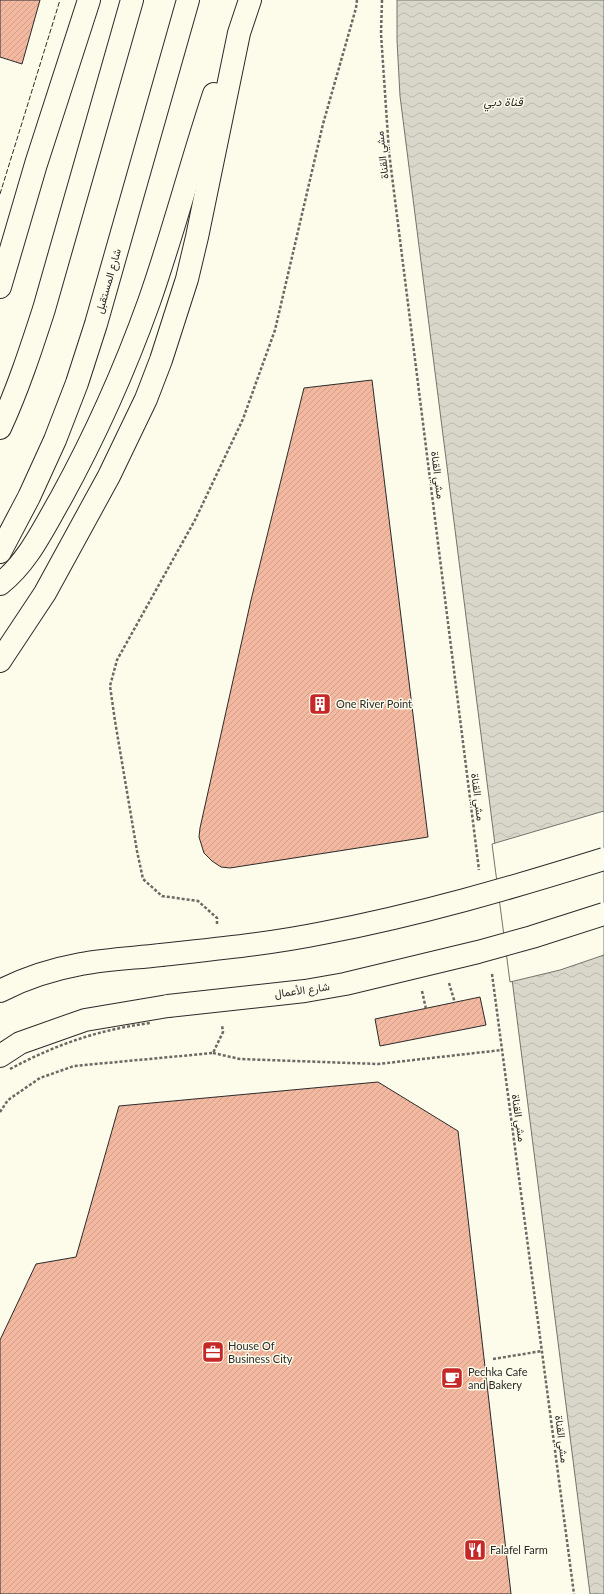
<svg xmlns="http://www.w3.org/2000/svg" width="604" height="1594" viewBox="0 0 604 1594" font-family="Lato,Vazirmatn,sans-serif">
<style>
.water{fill:url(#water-waves);stroke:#74746e}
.pier{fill:#fdfbea;stroke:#74746e}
.building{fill:url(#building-hatch);stroke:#2b2b2b}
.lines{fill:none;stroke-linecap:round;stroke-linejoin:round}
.secondary-casing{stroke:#2b2b2b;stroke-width:24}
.path{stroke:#6a6964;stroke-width:2.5;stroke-dasharray:3 2;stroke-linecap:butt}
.secondary{stroke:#fdfbea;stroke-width:22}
.secondary-bridge-casing{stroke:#2b2b2b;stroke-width:24;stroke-linecap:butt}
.path-bridge{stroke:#6a6964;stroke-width:2.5;stroke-dasharray:3 2;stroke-linecap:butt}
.secondary-bridge{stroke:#fdfbea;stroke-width:22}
.fence{stroke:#2b2b2b;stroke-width:1;stroke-dasharray:5 2;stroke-linecap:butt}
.labels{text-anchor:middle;stroke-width:3;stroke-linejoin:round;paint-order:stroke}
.street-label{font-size:11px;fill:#2b2b2b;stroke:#fdfbea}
.poi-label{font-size:11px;fill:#2b2b2b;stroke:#fdfbea;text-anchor:start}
.water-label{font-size:12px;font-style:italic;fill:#2b2b2b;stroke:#fdfbea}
</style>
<defs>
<pattern id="water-waves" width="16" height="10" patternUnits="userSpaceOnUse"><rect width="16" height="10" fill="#d8d7c9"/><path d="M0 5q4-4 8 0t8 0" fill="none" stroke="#bab9ad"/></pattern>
<pattern id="building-hatch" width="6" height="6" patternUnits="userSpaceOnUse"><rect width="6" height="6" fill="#f2b8a0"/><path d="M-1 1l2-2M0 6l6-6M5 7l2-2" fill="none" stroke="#d09e8a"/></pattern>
</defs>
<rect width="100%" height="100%" fill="#fdfbea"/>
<path class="water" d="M 397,0 L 604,0 L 604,1594 L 590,1594 L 400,96 L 397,40 Z"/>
<path class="pier" d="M 604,811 L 604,955 L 560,970 L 510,982 L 492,844 Z"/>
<g class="building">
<path d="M 0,0 L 40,0 L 22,64 L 0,57 Z"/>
<path d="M 372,380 L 428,837 L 230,868 L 221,867 L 212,861 L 204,853 L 199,837 L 200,828 L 251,600 L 304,388 Z"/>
<path d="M 480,997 L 486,1025 L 380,1046 L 375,1019 Z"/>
<path d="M 378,1082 L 458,1131 L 511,1594 L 0,1594 L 0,1340 L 36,1264 L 76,1257 L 119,1106 Z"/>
</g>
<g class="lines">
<g class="secondary-casing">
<g id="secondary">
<path d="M 0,287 L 36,164 L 89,0"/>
<path d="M 0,428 C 18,389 31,349 44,309 L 132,0"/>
<path d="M 0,552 L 29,497 L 55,440 L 77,383 L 96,324 L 188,0"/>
<path d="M 0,584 C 28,562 43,529 61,498 C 95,436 125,369 149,302 C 173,234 191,163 214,94"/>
<path d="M 0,661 L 45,593 L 109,476 L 146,399 L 161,360 L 187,279 L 197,237 L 239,33 L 250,0"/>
<path d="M 0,991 C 25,978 54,969 81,964 C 108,959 135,958 161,955"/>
<path d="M 0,1056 L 20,1043 L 85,1020 L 168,1006"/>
</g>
</g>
<g class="path">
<path d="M 382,0 L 381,34 L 389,152 L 479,870"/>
<path d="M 217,924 L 217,918 L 198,901 L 162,896 L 143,879 L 137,851 L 115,721 L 110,686 L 117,660 L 195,520 L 243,419 L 275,330 L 323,124 L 356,8 L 357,0"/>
<path d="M 492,974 L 574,1594"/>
<path d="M 449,983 L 455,1003"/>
<path d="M 422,991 L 426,1009"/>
<path d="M 213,1053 L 240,1059 L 378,1064 L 502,1050"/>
<path d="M 0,1112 L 8,1100 L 40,1078 L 74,1066 L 213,1053 L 223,1032 L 222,1025"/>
<path d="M 493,1359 L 542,1351"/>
</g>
<use href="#secondary" class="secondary"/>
<g class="secondary-bridge-casing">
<g id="secondary-bridge">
<path d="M 161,955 C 215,949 269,944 323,933 C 418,915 511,888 604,859"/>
<path d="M 168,1006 L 305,991 L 345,984 L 478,952 L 532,937 L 604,914"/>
</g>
</g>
<path class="path-bridge" d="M 10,1069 C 57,1044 98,1030 150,1023"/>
<use href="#secondary-bridge" class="secondary-bridge"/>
<path class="fence" d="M 0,194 L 60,0"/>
</g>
<defs>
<g id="building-square" transform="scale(1.15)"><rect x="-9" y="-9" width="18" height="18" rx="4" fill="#c62828" stroke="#fdfbea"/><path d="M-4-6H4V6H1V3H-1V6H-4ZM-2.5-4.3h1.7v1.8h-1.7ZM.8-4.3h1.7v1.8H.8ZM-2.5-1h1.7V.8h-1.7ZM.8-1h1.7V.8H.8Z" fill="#fff"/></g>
<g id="office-square" transform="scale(1.15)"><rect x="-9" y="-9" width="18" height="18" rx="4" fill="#c62828" stroke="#fdfbea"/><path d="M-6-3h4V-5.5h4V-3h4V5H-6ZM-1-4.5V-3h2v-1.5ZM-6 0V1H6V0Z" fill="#fff"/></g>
<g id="cafe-square" transform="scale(1.15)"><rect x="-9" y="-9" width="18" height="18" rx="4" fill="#c62828" stroke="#fdfbea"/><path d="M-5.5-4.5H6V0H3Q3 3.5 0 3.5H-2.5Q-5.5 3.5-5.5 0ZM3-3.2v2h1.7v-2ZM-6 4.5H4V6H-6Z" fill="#fff"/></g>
<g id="restaurant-square" transform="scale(1.15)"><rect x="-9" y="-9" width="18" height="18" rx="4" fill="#c62828" stroke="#fdfbea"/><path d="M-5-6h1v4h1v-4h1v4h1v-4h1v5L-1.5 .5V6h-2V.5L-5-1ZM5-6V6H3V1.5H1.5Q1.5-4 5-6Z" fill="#fff"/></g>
</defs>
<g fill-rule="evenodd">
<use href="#building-square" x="320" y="704"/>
<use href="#office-square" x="213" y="1352"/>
<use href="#cafe-square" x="452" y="1378"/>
<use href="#restaurant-square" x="475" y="1550"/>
</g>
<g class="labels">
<g class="street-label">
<text transform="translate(382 155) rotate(-96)" y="4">مشي القناة</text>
<text transform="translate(108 281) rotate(-74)" y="4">شارع المستقبل</text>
<text transform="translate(438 475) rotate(83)" y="4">مشي القناة</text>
<text transform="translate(478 797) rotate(83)" y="4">مشي القناة</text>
<text transform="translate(302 990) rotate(-8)" y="4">شارع الأعمال</text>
<text transform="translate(519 1118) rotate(82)" y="4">مشي القناة</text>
<text transform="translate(562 1439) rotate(83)" y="4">مشي القناة</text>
</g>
<g class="poi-label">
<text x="336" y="708">One River Point</text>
<text x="228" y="1350">House Of<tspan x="228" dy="13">Business City</tspan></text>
<text x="468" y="1376">Pechka Cafe<tspan x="468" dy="13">and Bakery</tspan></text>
<text x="490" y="1554">Falafel Farm</text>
</g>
<g class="water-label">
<text x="503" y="106">قناة دبي</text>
</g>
</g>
</svg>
